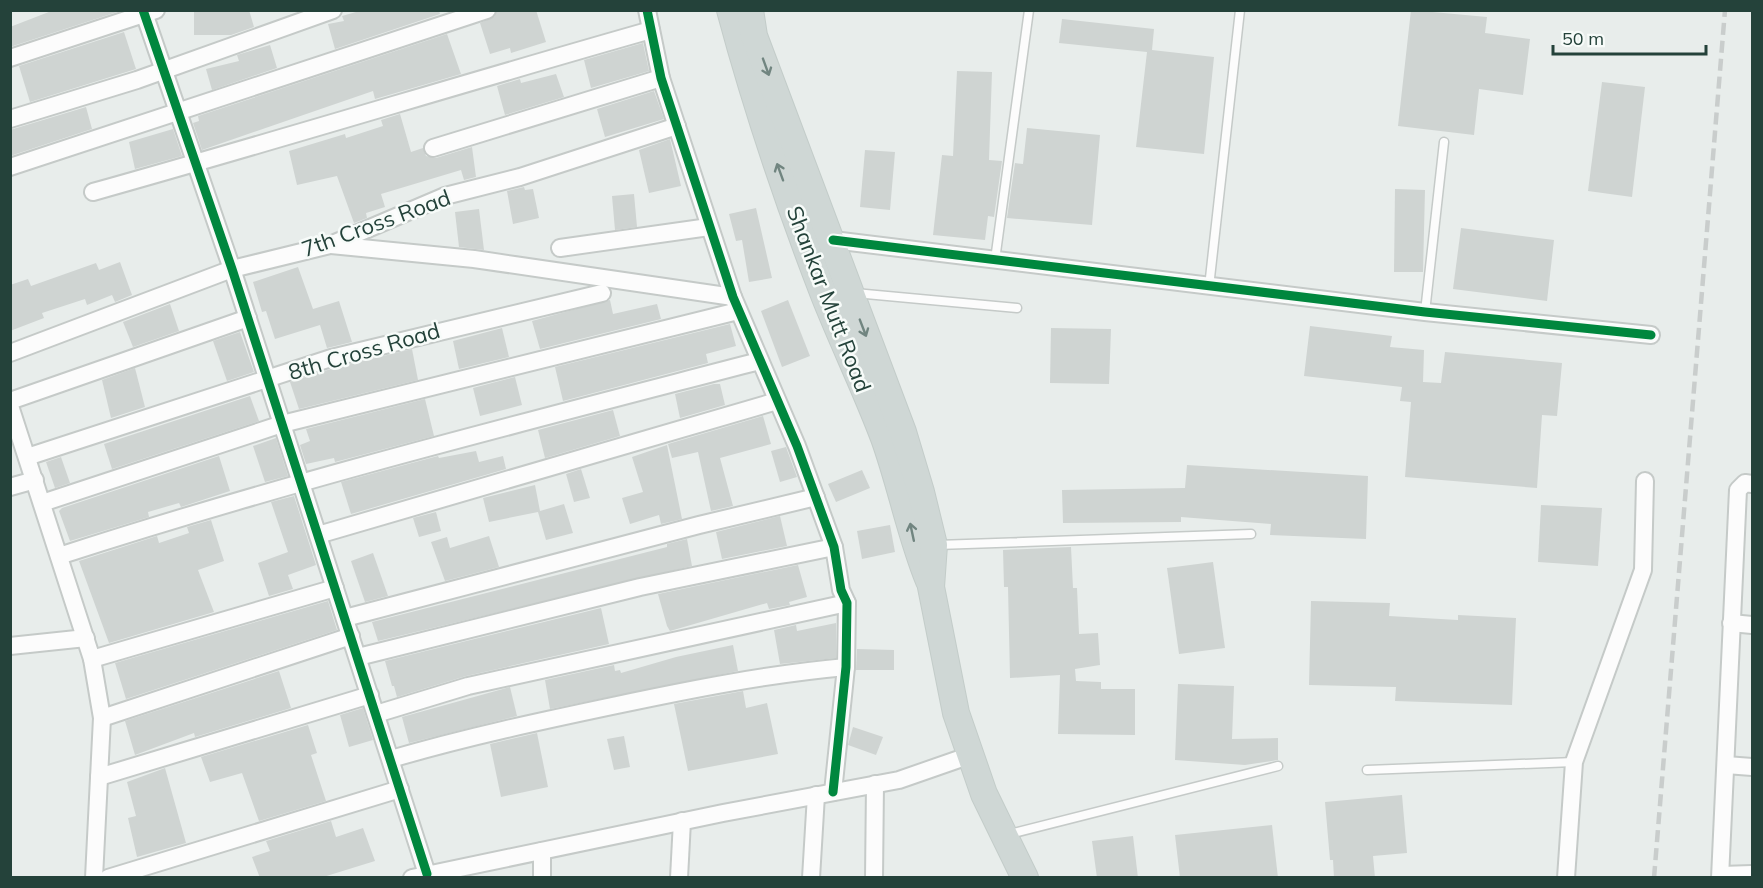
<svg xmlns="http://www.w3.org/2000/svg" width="1763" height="888" viewBox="0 0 1763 888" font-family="Mulish,sans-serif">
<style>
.building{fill:#cfd4d2}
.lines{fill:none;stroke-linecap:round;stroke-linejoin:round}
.service-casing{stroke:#c5cac8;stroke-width:11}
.minor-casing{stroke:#c5cac8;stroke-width:20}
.primary-casing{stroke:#c3ccc9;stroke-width:28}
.service{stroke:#fcfcfc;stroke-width:8}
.minor{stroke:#fcfcfc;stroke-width:16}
.primary{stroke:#cfd7d5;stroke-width:26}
.rail{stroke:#c9cdcc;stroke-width:4.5;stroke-dasharray:12 6;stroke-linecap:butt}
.cycleway-casing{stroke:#f7fbf9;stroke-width:13}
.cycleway{stroke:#00873e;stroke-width:9}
.oneway{stroke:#718580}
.labels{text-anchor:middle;stroke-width:5;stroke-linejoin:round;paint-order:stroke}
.street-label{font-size:22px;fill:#24423a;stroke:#f7fbf9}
</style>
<rect width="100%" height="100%" fill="#e8edeb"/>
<g class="building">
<path d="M 54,10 L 117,10 L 117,12 L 10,47 L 10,27 Z"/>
<path d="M 194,10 L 249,10 L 254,27 L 231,35 L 194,35 Z"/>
<path d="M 363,10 L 439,10 L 440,14 L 335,49 L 328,24 L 344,21 L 342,16 Z"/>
<path d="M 497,10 L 536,10 L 546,42 L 511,53 L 510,48 L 490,54 L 480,23 L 494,17 Z"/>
<path d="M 1411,10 L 1487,17 L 1485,33 L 1530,39 L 1523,95 L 1479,89 L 1474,135 L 1398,126 Z"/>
<path d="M 1062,19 L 1154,29 L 1152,50 L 1214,57 L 1204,154 L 1136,147 L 1147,52 L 1059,43 Z"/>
<path d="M 124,32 L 136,69 L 30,102 L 19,66 Z"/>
<path d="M 447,34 L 461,74 L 375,99 L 373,91 L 202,150 L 193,123 L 199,121 L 198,116 Z"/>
<path d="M 643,43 L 649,71 L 591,88 L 584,60 Z"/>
<path d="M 270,45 L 277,68 L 212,90 L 206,69 L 239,61 L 237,55 Z"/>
<path d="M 957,71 L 992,72 L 989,160 L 1002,161 L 994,217 L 988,216 L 985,240 L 933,235 L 942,155 L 953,156 Z"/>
<path d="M 556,74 L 564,97 L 505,115 L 497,86 L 520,79 L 521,83 Z"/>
<path d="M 1602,82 L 1645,87 L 1632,197 L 1588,191 Z"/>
<path d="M 654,91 L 664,119 L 605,137 L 597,109 Z"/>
<path d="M 86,107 L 92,129 L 10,156 L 10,130 Z"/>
<path d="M 400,114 L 411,152 L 423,148 L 426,156 L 436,158 L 472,147 L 476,177 L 464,180 L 461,170 L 381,194 L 385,207 L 366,213 L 367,218 L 354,223 L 337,176 L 297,185 L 289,151 L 345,134 L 346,138 L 383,126 L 381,120 Z"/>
<path d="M 1027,128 L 1100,135 L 1092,225 L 1007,218 L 1015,163 L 1023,164 Z"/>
<path d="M 173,129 L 182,156 L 135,169 L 129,142 Z"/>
<path d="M 670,139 L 681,186 L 649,193 L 639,150 Z"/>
<path d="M 865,150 L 895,152 L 890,210 L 860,207 Z"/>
<path d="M 524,187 L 525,190 L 533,189 L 539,218 L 513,224 L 507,191 Z"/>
<path d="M 1395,189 L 1425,190 L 1423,272 L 1394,272 Z"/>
<path d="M 634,194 L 637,227 L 615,230 L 612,196 Z"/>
<path d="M 756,208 L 772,278 L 749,282 L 742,240 L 736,241 L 729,214 Z"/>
<path d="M 479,209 L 484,250 L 459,247 L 455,212 Z"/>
<path d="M 1461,228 L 1554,240 L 1547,301 L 1453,289 Z"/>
<path d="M 120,262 L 132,295 L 115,302 L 112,295 L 87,305 L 85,299 L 42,313 L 44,318 L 10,331 L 10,285 L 28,279 L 31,286 L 96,263 L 99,270 Z"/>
<path d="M 298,267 L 313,309 L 339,301 L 352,342 L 327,348 L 320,325 L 275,339 L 266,311 L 262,312 L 253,282 Z"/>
<path d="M 610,300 L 613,314 L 657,304 L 661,319 L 540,349 L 532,321 Z"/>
<path d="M 788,300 L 810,356 L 782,367 L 761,311 Z"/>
<path d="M 170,304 L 179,331 L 133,347 L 123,322 Z"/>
<path d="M 730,324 L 736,346 L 706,354 L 708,363 L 563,401 L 555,367 Z"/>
<path d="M 1310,326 L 1392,336 L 1390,347 L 1424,350 L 1423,382 L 1441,383 L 1445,352 L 1562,363 L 1557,416 L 1542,415 L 1537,488 L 1405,477 L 1411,402 L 1400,401 L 1402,387 L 1304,376 Z"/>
<path d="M 502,328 L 509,357 L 459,369 L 453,341 Z"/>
<path d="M 1051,328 L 1111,329 L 1109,384 L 1050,383 Z"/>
<path d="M 240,332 L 254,372 L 227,381 L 213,341 Z"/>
<path d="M 412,349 L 418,380 L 299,409 L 290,382 L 334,368 Z"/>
<path d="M 135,368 L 145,407 L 111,418 L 102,380 Z"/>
<path d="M 515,377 L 522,405 L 480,416 L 473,388 Z"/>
<path d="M 714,384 L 720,384 L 725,405 L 680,418 L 675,394 Z"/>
<path d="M 250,396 L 259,421 L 112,469 L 104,444 Z"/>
<path d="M 425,399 L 434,436 L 335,462 L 334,458 L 306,464 L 300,445 L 310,441 L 306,429 Z"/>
<path d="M 613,410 L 620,436 L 545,458 L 538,430 Z"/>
<path d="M 763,416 L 771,444 L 720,458 L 733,506 L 711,511 L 698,452 L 672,458 L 668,444 Z"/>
<path d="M 276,438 L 288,476 L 265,482 L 253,446 Z"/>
<path d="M 667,445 L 682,519 L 661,524 L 659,515 L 630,524 L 622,498 L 643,492 L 632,457 Z"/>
<path d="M 786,447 L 797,477 L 780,482 L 771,451 Z"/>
<path d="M 476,451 L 479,462 L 503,456 L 506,469 L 351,514 L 341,482 L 438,456 L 439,458 Z"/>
<path d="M 219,456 L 230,491 L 181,507 L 179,503 L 148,512 L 149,517 L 70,541 L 59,511 L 62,508 Z"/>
<path d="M 61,457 L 70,483 L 55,488 L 46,462 Z"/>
<path d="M 1187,465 L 1368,476 L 1366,539 L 1270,535 L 1271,524 L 1181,517 L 1181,522 L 1063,523 L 1062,490 L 1185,488 Z"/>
<path d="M 581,469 L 590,498 L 574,502 L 566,474 Z"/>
<path d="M 862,470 L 870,488 L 836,502 L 828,484 Z"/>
<path d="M 535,485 L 540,511 L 564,504 L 573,533 L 546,540 L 538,512 L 489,522 L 483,498 Z"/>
<path d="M 294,496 L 316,565 L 288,575 L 293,589 L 269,596 L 258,563 L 288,552 L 271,502 Z"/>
<path d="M 1541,505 L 1602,508 L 1598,566 L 1538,562 Z"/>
<path d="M 436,512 L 441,531 L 419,537 L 413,518 Z"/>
<path d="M 780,516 L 787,546 L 722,559 L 716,532 Z"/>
<path d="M 211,520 L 224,561 L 198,570 L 214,612 L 109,643 L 79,561 L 157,536 L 159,543 L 189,533 L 187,527 Z"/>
<path d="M 890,525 L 895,552 L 862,559 L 857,531 Z"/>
<path d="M 489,536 L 499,567 L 445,581 L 431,542 L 447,537 L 450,548 Z"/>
<path d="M 687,539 L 692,566 L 378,641 L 372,622 L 667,547 L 667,544 Z"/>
<path d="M 1071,547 L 1073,588 L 1077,588 L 1079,634 L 1098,633 L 1100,665 L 1075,669 L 1076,681 L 1101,682 L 1101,689 L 1135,689 L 1135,735 L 1058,734 L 1060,675 L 1010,678 L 1008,587 L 1004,587 L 1003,550 Z"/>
<path d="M 373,553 L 388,596 L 365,602 L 351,561 Z"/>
<path d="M 1213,562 L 1225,648 L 1179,654 L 1167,568 Z"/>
<path d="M 798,565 L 807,597 L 789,602 L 790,605 L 769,609 L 767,603 L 670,631 L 667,626 L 658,594 Z"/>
<path d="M 328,601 L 337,630 L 126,699 L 115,663 Z"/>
<path d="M 1311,601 L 1390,603 L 1389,616 L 1458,620 L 1458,615 L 1516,618 L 1512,705 L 1395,701 L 1396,687 L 1309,685 Z"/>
<path d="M 601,608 L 609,644 L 466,676 L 397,697 L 394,686 L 392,686 L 385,661 Z"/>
<path d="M 836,623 L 836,658 L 780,664 L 774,630 L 796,625 L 797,631 Z"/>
<path d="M 733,645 L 738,671 L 550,709 L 545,680 L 614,665 L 615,671 L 620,670 L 621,673 L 676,657 Z"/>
<path d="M 857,649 L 894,650 L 894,670 L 856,670 Z"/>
<path d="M 279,671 L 291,708 L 195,737 L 194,733 L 135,755 L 125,721 Z"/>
<path d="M 1178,684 L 1234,686 L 1232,739 L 1278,738 L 1278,760 L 1245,765 L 1175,760 Z"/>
<path d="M 510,687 L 517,716 L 409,743 L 402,717 Z"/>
<path d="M 743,691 L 746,708 L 767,703 L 778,754 L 688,771 L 674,704 Z"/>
<path d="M 363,708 L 373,740 L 349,747 L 340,715 Z"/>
<path d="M 308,725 L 317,753 L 311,755 L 326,801 L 259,821 L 242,773 L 210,782 L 201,757 Z"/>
<path d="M 853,727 L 883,737 L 876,755 L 848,745 Z"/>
<path d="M 537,733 L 548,787 L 501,797 L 490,744 Z"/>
<path d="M 624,736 L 630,767 L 614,770 L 607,739 Z"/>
<path d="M 165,768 L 186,843 L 137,857 L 128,818 L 136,816 L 127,782 Z"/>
<path d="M 1402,795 L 1407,853 L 1373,856 L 1375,878 L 1334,878 L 1333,860 L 1330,860 L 1325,802 Z"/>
<path d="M 331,821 L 336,837 L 363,828 L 375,861 L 320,878 L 260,878 L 252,857 L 270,851 L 266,841 Z"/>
<path d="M 1272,825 L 1278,878 L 1180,878 L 1175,835 Z"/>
<path d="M 1133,836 L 1138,878 L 1097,878 L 1092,841 Z"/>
</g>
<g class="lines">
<g class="service-casing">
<g id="service">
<path d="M 995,260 L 1029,10"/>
<path d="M 1209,287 L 1240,10"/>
<path d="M 855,293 L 1017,308"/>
<path d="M 1425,312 L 1444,142"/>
<path d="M 937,545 L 1251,534"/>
<path d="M 1367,770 L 1574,762"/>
<path d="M 1006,835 L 1278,766"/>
</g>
</g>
<g class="minor-casing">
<g id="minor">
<path d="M 143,10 L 232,269 L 427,874"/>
<path d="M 647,10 L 661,78 L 733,297 L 797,446 L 834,547 L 841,590 L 847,603 L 846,667 L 833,792"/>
<path d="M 10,58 L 156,10"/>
<path d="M 10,119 L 137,80 L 333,10"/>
<path d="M 433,148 L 661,78"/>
<path d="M 10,167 L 487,10"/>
<path d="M 93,192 C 279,140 464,83 651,30"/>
<path d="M 833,240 L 1425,312 L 1651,335"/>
<path d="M 331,245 L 474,259 L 733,297"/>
<path d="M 560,248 L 709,227"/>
<path d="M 10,353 L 232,269 L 330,245 L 445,196 L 520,177 L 677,126"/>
<path d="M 10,401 L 248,318"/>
<path d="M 10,406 L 92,659 L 102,718 L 94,878"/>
<path d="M 27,457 L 331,358 L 602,293"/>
<path d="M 10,487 L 35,480"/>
<path d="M 42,503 L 282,424 L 738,311"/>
<path d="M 318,535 L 777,401"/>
<path d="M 59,556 C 290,481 525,422 759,361"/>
<path d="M 345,618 L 699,525 L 816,497"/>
<path d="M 1731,623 L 1752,625"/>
<path d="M 10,646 L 86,638"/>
<path d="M 358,657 L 640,587 L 834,547"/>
<path d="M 92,659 L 335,588"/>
<path d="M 376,714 L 468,686 L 847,603"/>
<path d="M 102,718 L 351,636"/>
<path d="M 391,759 C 466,737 541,721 617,705 C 693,689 768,674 846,667"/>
<path d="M 1726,765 L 1752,767"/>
<path d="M 99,777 L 370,695"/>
<path d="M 1721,875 L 1752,874"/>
<path d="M 108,878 L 400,789"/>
<path d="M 412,878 L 723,813 L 899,780 L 968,756"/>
<path d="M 542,878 L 542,851"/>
<path d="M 679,878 L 682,821"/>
<path d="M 811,878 L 816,795"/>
<path d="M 874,878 L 875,784"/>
<path d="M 1566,878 L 1574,762 L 1643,570 L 1645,481"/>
<path d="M 1720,878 L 1738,490 L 1745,483 L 1752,484"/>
</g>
</g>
<g class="primary-casing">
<g id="primary">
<path d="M 730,10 C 756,107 788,202 824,295 C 843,343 866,390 884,438 C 901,485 910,535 929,581"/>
<path d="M 750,10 L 754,36 L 903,432 L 921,492 L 934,545 L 931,587 L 956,713 L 984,794 L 1025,878"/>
</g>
</g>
<use href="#service" class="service"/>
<use href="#minor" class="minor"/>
<use href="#primary" class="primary"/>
<path class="rail" d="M 1654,878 L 1725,10"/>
<g class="cycleway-casing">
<g id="cycleway">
<path d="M 143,10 L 232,269 L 427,874"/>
<path d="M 647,10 L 661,78 L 733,297 L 797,446 L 834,547 L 841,590 L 847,603 L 846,667 L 833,792"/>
<path d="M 833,240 L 1425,312 L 1651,335"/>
</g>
</g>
<use href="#cycleway" class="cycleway"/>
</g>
<defs><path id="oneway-shaft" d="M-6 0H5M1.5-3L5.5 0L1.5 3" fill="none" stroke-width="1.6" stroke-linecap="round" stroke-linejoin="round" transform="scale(1.5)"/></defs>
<g class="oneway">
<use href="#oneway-shaft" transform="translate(766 67) rotate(70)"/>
<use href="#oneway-shaft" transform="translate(780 172) rotate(-110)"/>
<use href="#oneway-shaft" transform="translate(863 328) rotate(69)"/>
<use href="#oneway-shaft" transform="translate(912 532) rotate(-102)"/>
</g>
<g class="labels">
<g class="street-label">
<text transform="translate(376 223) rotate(-20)" y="8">7th Cross Road</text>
<text transform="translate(829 299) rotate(69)" y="8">Shankar Mutt Road</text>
<text transform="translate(364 351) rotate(-16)" y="8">8th Cross Road</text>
</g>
</g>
<rect width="1763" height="888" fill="none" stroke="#24423a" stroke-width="24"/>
<path d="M1553 45v9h153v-9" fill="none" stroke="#24423a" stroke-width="3"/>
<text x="1562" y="45" font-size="18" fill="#24423a" stroke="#f7fbf9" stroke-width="4.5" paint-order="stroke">50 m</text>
</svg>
